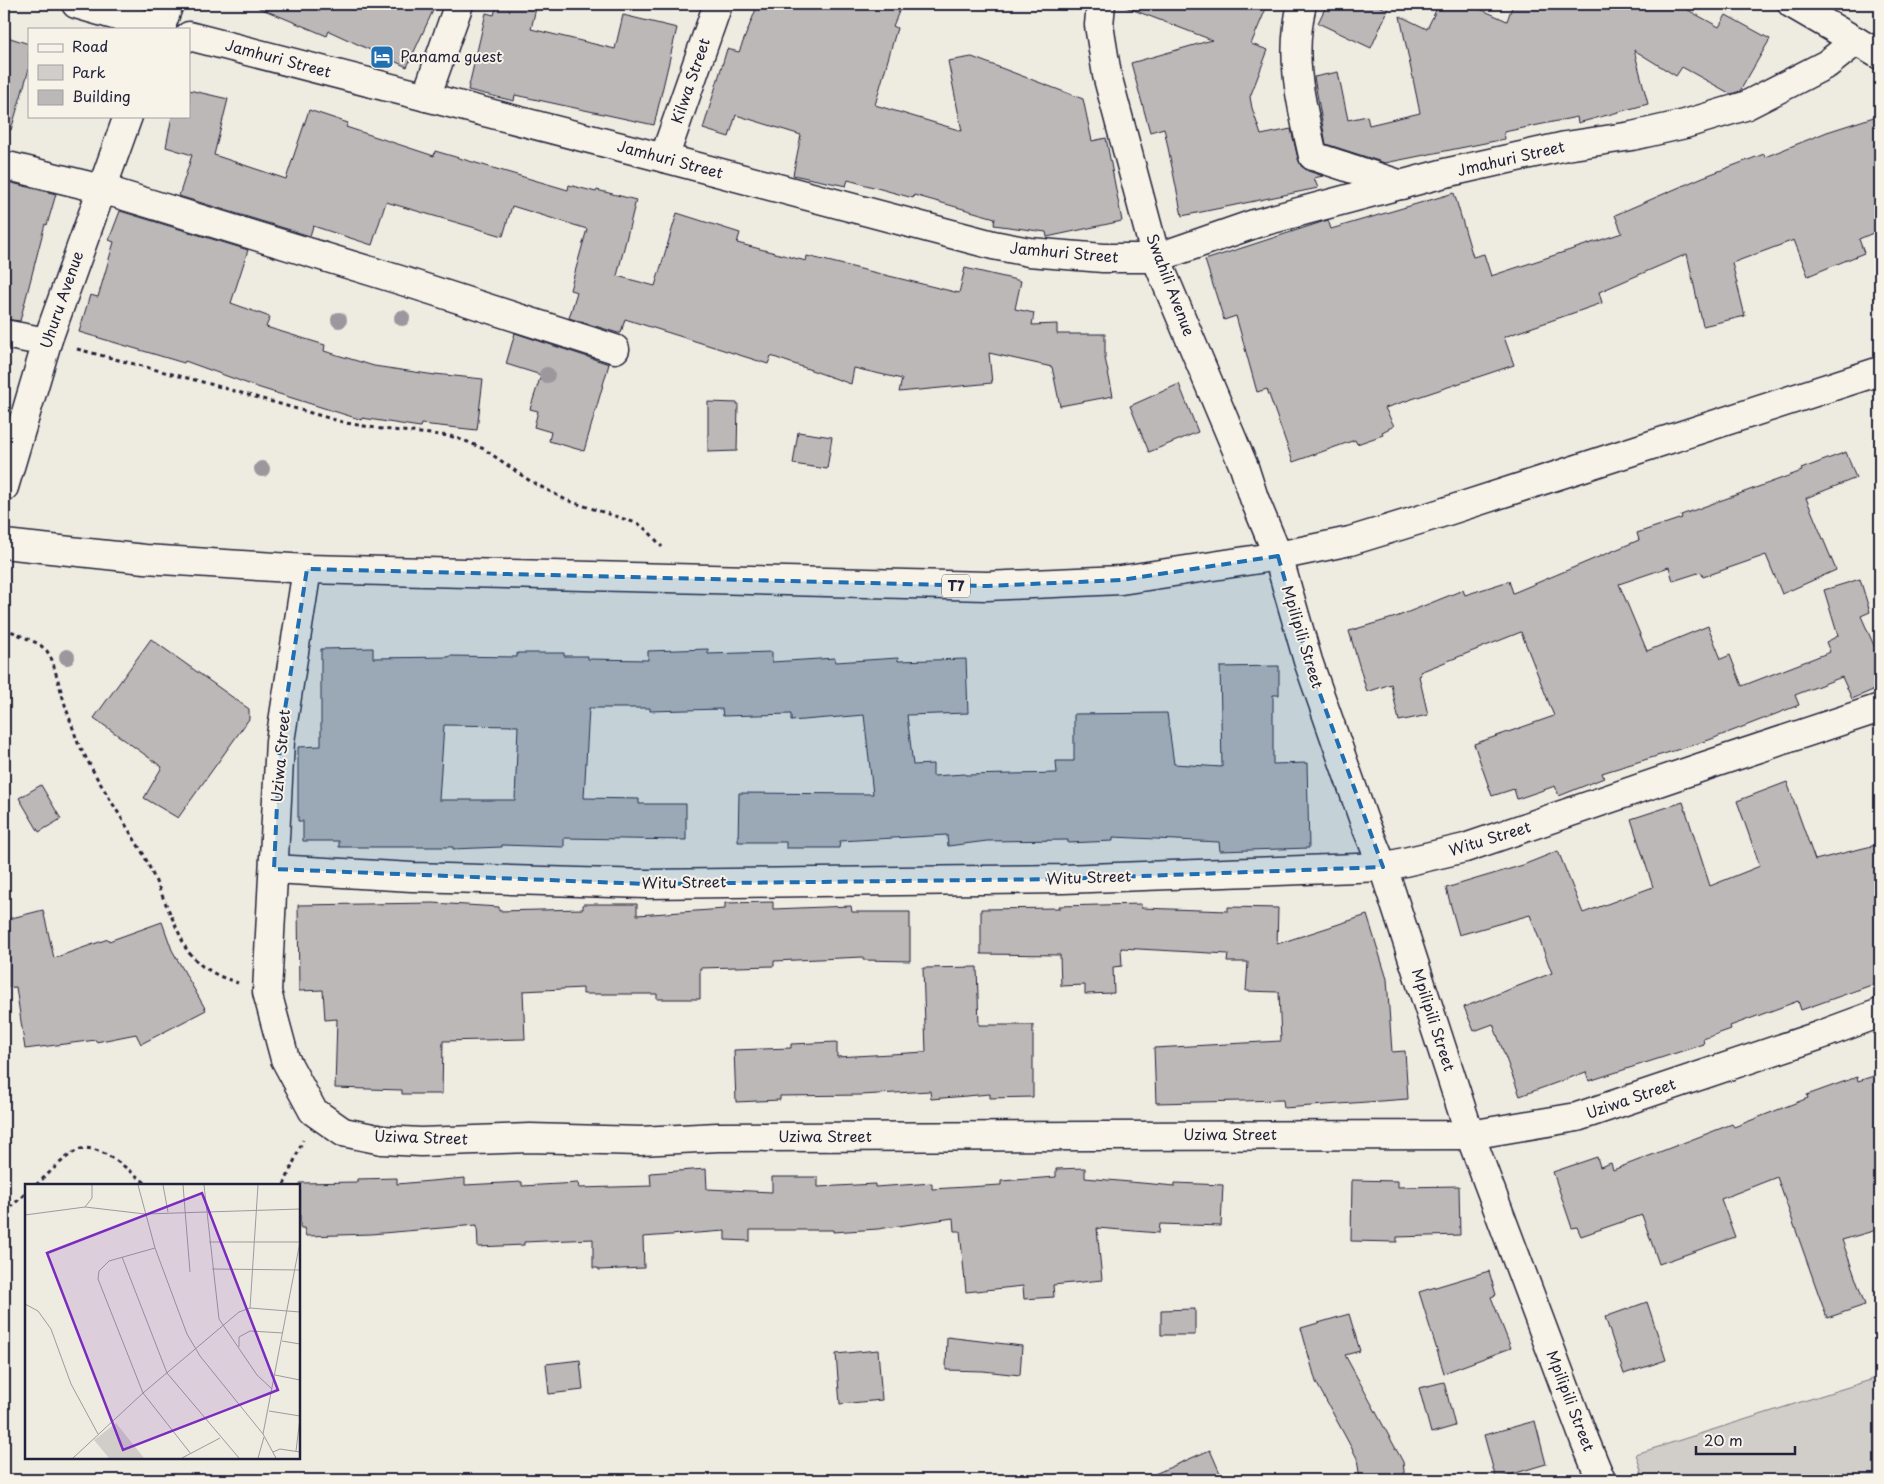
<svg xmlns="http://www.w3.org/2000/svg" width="1884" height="1484" viewBox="0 0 1884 1484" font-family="'Playpen Sans',sans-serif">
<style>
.green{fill:#d1cdc9;stroke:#7a7882}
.building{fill:#bbb8b7;stroke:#22223b;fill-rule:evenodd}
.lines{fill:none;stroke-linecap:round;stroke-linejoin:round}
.minor-casing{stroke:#22223b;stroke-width:31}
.highway-casing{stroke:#22223b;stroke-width:31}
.path{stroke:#22223b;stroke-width:3;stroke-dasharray:4 4;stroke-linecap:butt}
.minor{stroke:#f7f3e8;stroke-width:28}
.highway{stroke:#f7f3e8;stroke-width:28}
.tree{fill:#9b989d}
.marked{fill:#1f6fb2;fill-opacity:0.2;stroke:#1f6fb2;stroke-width:4;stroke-dasharray:10 6;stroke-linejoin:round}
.labels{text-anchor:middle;stroke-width:4;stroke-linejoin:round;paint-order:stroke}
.shield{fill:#f7f3e8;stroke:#62616f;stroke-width:1}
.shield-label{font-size:14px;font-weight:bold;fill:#22223b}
.poi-label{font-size:15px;fill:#22223b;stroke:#f7f3e8;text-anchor:start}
.street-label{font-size:15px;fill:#22223b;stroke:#f7f3e8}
.inset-road{fill:none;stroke:#9c9b9f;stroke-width:1}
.view{fill:#7b2cbf;fill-opacity:0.15;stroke:#7b2cbf;stroke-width:2.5}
.inset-edge{fill:none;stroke:#22223b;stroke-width:2.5}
</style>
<rect width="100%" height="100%" fill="#eeebe1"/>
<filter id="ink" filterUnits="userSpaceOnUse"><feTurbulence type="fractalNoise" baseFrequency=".02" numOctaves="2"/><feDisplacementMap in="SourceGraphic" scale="10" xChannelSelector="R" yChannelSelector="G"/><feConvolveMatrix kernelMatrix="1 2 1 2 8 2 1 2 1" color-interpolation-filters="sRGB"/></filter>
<g filter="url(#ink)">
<path class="green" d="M 1880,1377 L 1880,1480 L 1644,1480 L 1636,1454 Z"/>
<g class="building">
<path d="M 250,4 L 436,4 L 407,67 L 329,31 L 327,36 Z"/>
<path d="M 497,4 L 537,4 L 531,29 L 615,49 L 623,15 L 677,28 L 654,125 L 515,95 L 514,101 L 468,90 L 486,13 L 494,15 Z"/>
<path d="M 758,4 L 902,4 L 893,26 L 897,28 L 875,105 L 962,131 L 948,61 L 972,57 L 1083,99 L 1092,141 L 1106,138 L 1122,221 L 1047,237 L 1046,232 L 994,225 L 995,218 L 914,195 L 913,198 L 848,180 L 846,186 L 793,175 L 801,135 L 736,115 L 729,137 L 703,129 L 727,49 L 739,52 Z"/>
<path d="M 1123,4 L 1268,4 L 1251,44 L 1268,50 L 1250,97 L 1252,108 L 1261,135 L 1291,129 L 1298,159 L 1301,166 L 1308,171 L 1323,176 L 1314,178 L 1318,188 L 1182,216 L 1164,128 L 1150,132 L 1131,63 L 1212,40 L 1123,6 Z"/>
<path d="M 1327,4 L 1374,4 L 1388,10 L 1371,48 L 1318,23 Z"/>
<path d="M 1439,4 L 1469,4 L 1507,21 L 1513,4 L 1677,4 L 1719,27 L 1726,15 L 1770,39 L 1740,91 L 1731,94 L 1682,67 L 1676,76 L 1634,50 L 1648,104 L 1578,123 L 1577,117 L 1504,132 L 1505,139 L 1385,163 L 1326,144 L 1314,77 L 1338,72 L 1348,120 L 1367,116 L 1369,125 L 1420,113 L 1400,16 L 1427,29 Z"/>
<path d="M 4,36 L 29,44 L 29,69 L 11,130 L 4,129 Z"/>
<path d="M 189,90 L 228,99 L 214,155 L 286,179 L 309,110 L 348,123 L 346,127 L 434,156 L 435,151 L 568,190 L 569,185 L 596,192 L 597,190 L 636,200 L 617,276 L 655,286 L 677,213 L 740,233 L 737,243 L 806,261 L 807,256 L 959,293 L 965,268 L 1021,281 L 1015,309 L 1034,313 L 1032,325 L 1057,324 L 1057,334 L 1105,334 L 1105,358 L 1113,396 L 1060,406 L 1052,367 L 989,353 L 992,383 L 899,392 L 902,379 L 854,368 L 851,384 L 771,356 L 768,364 L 625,319 L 621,333 L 618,333 L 569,318 L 577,292 L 570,290 L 587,229 L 512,206 L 503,236 L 386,202 L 372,245 L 313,226 L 310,236 L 179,196 L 192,155 L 166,147 L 172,116 L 189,116 Z"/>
<path d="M 1880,115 L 1880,230 L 1859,239 L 1864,253 L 1808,276 L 1794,240 L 1732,263 L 1745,316 L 1703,326 L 1687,254 L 1599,292 L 1602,303 L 1504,337 L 1514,365 L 1385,408 L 1394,426 L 1382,432 L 1383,435 L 1357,444 L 1355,440 L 1293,462 L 1267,389 L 1257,392 L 1236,316 L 1224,320 L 1205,260 L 1325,221 L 1328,220 L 1331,229 L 1454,193 L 1473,257 L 1484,254 L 1491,276 L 1622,233 L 1615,215 L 1703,177 L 1764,154 L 1765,157 L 1827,132 Z"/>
<path d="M 4,181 L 56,194 L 47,225 L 45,224 L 20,321 L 4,319 Z"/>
<path d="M 120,211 L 248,250 L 231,303 L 270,317 L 266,327 L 325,345 L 324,351 L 374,366 L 435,375 L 435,374 L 483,379 L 477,430 L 421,424 L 420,427 L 362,418 L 362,420 L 257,387 L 185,361 L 184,363 L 79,332 L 90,295 L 98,297 L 114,242 L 109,240 Z"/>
<path d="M 515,333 L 609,364 L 584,451 L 549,441 L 551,432 L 534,427 L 538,411 L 530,409 L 541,375 L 506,364 Z"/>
<path d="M 1179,384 L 1198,432 L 1149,452 L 1130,406 Z"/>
<path d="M 708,402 L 738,403 L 737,451 L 708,452 Z"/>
<path d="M 798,432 L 832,437 L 827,469 L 793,464 Z"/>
<path d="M 1846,452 L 1856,478 L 1806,498 L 1836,570 L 1782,594 L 1766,555 L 1703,577 L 1701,572 L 1673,581 L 1669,567 L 1619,584 L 1647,651 L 1708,626 L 1721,659 L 1730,655 L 1742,686 L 1830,652 L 1826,642 L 1838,636 L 1824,590 L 1860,579 L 1870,612 L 1861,616 L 1880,659 L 1880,687 L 1852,699 L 1842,677 L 1795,695 L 1799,705 L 1709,740 L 1602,773 L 1604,778 L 1559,796 L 1555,786 L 1517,799 L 1514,789 L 1492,796 L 1474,744 L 1554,716 L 1521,632 L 1420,672 L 1421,675 L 1419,676 L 1428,715 L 1399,721 L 1391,684 L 1367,692 L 1349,631 L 1396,617 L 1463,590 L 1465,595 L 1509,581 L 1513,593 L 1639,540 L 1637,533 L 1682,518 L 1681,515 L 1802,471 L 1801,469 Z"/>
<path d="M 151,639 L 249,709 L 249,719 L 178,818 L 144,798 L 162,767 L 94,718 Z"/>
<path d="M 373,648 L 373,658 L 449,657 L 449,656 L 517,657 L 517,653 L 564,653 L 564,656 L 588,656 L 588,659 L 648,660 L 648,651 L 708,649 L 708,654 L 772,652 L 772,662 L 835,658 L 836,662 L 898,658 L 898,661 L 966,659 L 968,713 L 907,715 L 913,765 L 933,764 L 933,776 L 965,774 L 965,775 L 1057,773 L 1056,761 L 1074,761 L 1074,714 L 1167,713 L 1174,764 L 1222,767 L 1220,667 L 1279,666 L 1279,695 L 1273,695 L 1273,764 L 1307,763 L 1309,848 L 1220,851 L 1219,842 L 1113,837 L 1113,841 L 1068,843 L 1068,840 L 987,841 L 948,846 L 947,835 L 840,841 L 839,848 L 786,848 L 786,842 L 738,842 L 739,793 L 873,794 L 864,715 L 791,721 L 791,714 L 723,716 L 722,709 L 650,711 L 650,708 L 589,708 L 584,798 L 639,799 L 639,804 L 686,804 L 686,840 L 564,838 L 564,847 L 502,845 L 502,847 L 453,849 L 453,847 L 339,847 L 339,841 L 303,841 L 303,821 L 298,821 L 298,747 L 321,746 L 321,649 ZM 444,725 L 518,726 L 515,800 L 439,800 Z"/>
<path d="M 1787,782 L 1815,860 L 1880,844 L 1880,982 L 1801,1010 L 1798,1001 L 1730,1026 L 1731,1029 L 1703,1039 L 1704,1044 L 1589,1081 L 1586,1072 L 1520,1096 L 1493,1024 L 1474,1031 L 1464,1007 L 1552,973 L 1530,915 L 1459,935 L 1446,888 L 1523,865 L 1558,851 L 1583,913 L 1653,887 L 1631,819 L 1683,802 L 1710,886 L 1760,866 L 1737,801 Z"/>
<path d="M 41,785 L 61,819 L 39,832 L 19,798 Z"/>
<path d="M 773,902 L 773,909 L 851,906 L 852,912 L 910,912 L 910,961 L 863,960 L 863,957 L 774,961 L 774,966 L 700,968 L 700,999 L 657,999 L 657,994 L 583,994 L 583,988 L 523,991 L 525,1039 L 443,1041 L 442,1094 L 402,1094 L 402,1090 L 335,1088 L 337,1019 L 325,1020 L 323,990 L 299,991 L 298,905 L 433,903 L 499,907 L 499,911 L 583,909 L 583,904 L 637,904 L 637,915 L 725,909 L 725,903 Z"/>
<path d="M 1141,904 L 1141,908 L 1228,911 L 1228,907 L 1278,908 L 1277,944 L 1367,915 L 1387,979 L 1392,1052 L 1405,1051 L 1408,1099 L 1284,1108 L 1283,1100 L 1156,1103 L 1154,1048 L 1281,1041 L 1279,992 L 1246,991 L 1248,962 L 1227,962 L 1228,954 L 1121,948 L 1122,966 L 1113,967 L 1114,993 L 1085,994 L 1085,985 L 1061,986 L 1060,955 L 981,954 L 981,909 L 1060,908 L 1059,906 Z"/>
<path d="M 43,910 L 54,958 L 108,939 L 109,941 L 162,922 L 172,950 L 206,1010 L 141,1044 L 136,1034 L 96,1042 L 96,1040 L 25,1049 L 16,987 L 4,988 L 4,920 Z"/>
<path d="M 977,967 L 979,1025 L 1033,1025 L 1033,1097 L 990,1098 L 990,1094 L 931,1099 L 930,1091 L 861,1095 L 780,1096 L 780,1100 L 736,1102 L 734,1050 L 791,1048 L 791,1044 L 837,1042 L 837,1057 L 926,1052 L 923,968 Z"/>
<path d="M 1880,1074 L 1880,1229 L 1842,1240 L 1865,1305 L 1827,1318 L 1777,1177 L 1721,1199 L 1735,1237 L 1659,1264 L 1642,1215 L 1581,1236 L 1577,1227 L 1572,1228 L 1553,1172 L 1597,1157 L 1600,1167 L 1611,1163 L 1613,1170 L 1732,1124 L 1734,1127 L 1808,1098 L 1807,1095 L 1857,1077 L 1858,1081 Z"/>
<path d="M 1085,1168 L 1085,1178 L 1175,1186 L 1175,1183 L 1223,1185 L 1221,1226 L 1160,1224 L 1159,1233 L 1097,1228 L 1102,1280 L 1053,1285 L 1054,1297 L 1024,1299 L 1023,1286 L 966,1292 L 960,1231 L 954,1231 L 953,1218 L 878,1229 L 833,1232 L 833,1230 L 750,1230 L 750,1241 L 725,1240 L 725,1231 L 643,1237 L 644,1268 L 599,1270 L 598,1268 L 593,1268 L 593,1239 L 524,1242 L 524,1245 L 478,1247 L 477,1225 L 371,1234 L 306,1236 L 304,1228 L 300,1228 L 300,1183 L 357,1182 L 357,1179 L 397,1178 L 397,1184 L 465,1178 L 465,1185 L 522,1182 L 522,1186 L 578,1183 L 579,1188 L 651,1186 L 650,1173 L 706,1169 L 707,1189 L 772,1192 L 772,1177 L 818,1177 L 818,1187 L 875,1184 L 875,1187 L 932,1183 L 932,1189 L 1001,1185 L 1001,1181 L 1056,1177 L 1056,1169 Z"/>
<path d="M 1352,1180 L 1398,1181 L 1398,1187 L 1459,1186 L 1460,1235 L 1397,1237 L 1397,1242 L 1351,1241 Z"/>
<path d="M 1489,1271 L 1496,1295 L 1491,1297 L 1511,1348 L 1444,1373 L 1419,1292 Z"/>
<path d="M 1647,1302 L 1666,1360 L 1624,1374 L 1605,1317 Z"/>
<path d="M 1195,1309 L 1195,1335 L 1161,1335 L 1161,1310 Z"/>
<path d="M 1349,1314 L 1360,1351 L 1345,1355 L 1403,1462 L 1405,1480 L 1360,1480 L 1357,1458 L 1316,1382 L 1301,1328 Z"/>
<path d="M 947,1337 L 1022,1346 L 1020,1375 L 983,1371 L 946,1370 Z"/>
<path d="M 878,1350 L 882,1400 L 840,1404 L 836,1354 Z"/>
<path d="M 580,1360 L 583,1390 L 549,1394 L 546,1364 Z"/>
<path d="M 1444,1382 L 1455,1426 L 1431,1433 L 1419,1388 Z"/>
<path d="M 1535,1421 L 1546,1464 L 1496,1479 L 1484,1435 Z"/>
<path d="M 1210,1450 L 1223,1480 L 1141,1480 Z"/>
</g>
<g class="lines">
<g class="minor-casing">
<g id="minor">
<path d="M 76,4 L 162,29"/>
<path d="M 1101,4 L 1099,25 L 1107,75 L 1156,258 L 1244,467 L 1254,498 L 1278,556 L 1308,661 L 1364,821 L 1383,867 L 1470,1135 L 1585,1441 L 1601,1480"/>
<path d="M 1302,4 C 1289,59 1301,102 1313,156 L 1402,185"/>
<path d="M 1792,4 L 1880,55"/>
<path d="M 160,29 L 169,4"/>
<path d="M 189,36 L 664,158 L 993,245 L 1029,252 L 1103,258 L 1156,258 L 1254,224 L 1445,173 L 1566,146 L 1632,136 L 1685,124 L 1745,106 L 1827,64 L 1856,41"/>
<path d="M 426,97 L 459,4"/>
<path d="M 664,158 L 718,4"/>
<path d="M 4,165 L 102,189 L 403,281 L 615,349"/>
<path d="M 4,334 L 47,342"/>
<path d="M 4,487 L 47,342 L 128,116"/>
<path d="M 307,569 L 280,741 L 267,992 L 285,1059 L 313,1111 L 343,1132 L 382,1140 L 421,1142 L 530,1138 L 640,1141 L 718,1137 L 1470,1135 L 1577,1117 L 1818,1036 L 1880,1013"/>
<path d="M 274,869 L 412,877 L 647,884 L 1063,879 L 1383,867 L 1465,848 L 1705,766 L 1880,708"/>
</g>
</g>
<g class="highway-casing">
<path id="highway" d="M 4,544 L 145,559 L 307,569 L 987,586 L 1121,580 L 1278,556 L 1350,541 L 1435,515 L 1880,371"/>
</g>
<g class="path">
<path d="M 77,349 L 210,384 L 346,423 L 382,429 L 450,436 L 468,442 L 484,449 L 530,481 L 566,500 L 639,524 L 649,532 L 662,547"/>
<path d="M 4,628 L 39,644 L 47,651 L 52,660 L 66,708 L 78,743 L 97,778 L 144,855 L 187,951 L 202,966 L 219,976 L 238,983"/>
<path d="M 36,1185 C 48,1175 66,1154 81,1149 C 100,1143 133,1174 148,1185"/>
<path d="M 284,1185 L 303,1140"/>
<path d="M 4,1213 L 26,1193"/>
</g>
<use href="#minor" class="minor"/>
<use href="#highway" class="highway"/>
</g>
<g class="tree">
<circle cx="402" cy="318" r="8"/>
<circle cx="339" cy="320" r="8"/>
<circle cx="547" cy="375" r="8"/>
<circle cx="262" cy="469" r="8"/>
<circle cx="67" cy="657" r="8"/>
</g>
</g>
<path class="marked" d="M 1278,556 L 1308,661 L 1383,867 L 1063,879 L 647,884 L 274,869 L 280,741 L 307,569 L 987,586 L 1121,580 Z"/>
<defs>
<g id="hotel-square" transform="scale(1.25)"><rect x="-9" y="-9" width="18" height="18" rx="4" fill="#1f6fb2" stroke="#f7f3e8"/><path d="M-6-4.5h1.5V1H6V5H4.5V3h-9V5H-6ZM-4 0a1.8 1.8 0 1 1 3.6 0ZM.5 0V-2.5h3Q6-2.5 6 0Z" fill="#fff"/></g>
</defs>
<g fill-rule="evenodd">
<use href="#hotel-square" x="382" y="57"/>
</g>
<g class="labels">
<rect class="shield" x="942" y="574.5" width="28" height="23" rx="4"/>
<g class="shield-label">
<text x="956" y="591">T7</text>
</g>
<g class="poi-label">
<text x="400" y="62">Panama guest</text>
</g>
<g class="street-label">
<text transform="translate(278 59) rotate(15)" y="5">Jamhuri Street</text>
<text transform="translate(691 81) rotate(-71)" y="5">Kilwa Street</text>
<text transform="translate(1511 159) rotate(-13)" y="5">Jmahuri Street</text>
<text transform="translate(670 160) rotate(15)" y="5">Jamhuri Street</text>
<text transform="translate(1064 253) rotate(5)" y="5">Jamhuri Street</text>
<text transform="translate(1170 285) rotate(69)" y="5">Swahili Avenue</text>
<text transform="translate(62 300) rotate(-71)" y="5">Uhuru Avenue</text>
<text transform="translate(1302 637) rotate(73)" y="5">Mpilipili Street</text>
<text transform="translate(281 756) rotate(-85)" y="5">Uziwa Street</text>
<text transform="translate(1490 839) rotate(-17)" y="5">Witu Street</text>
<text transform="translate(1089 878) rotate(-2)" y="5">Witu Street</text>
<text transform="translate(684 883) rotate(-1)" y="5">Witu Street</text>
<text transform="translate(1433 1020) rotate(72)" y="5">Mpilipili Street</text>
<text transform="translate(1631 1099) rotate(-19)" y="5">Uziwa Street</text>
<text x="1230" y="1140">Uziwa Street</text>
<text x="825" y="1142">Uziwa Street</text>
<text transform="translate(421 1138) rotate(2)" y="5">Uziwa Street</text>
<text transform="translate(1570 1401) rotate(69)" y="5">Mpilipili Street</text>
</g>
</g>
<g transform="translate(25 1184)">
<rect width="275" height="275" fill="#eeebe1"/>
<path d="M 91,239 L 119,274 L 84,274 L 69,256 Z" fill="#d1cdc9"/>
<path class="inset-road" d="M 113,1 L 130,64 L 162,150 L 175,172 L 238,250 L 251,274M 138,1 L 143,28M 158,1 L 165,88M 179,1 L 194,135 L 232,191 L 247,205M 60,23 L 120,30 L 275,25M 0,31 L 60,23 L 67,14 L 67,1M 184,58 L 275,58M 130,64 L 84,77 L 74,87 L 73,95 L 118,209 L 166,270M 97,73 L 142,189 L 214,274M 187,85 L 275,86M 0,120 L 13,127 L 26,145 L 46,200 L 73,250M 225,124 L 233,1M 257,157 L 275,160M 214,163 L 214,153 L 225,147 L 258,149M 250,191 L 275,196M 244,227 L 275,232M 238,250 L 275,58M 271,267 L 275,234M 248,268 L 255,265 L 275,268M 48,274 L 118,209 L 214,128 L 225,124 L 275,128M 157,274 L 195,254M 233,274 L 239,253"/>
<path class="view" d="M 177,9 L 253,206 L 98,266 L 22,69 Z"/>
<rect width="275" height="275" class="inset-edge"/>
</g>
<rect width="1884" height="1484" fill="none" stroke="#f7f3e8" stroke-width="20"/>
<rect x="10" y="10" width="1864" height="1464" fill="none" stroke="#22223b" stroke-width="2" filter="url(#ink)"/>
<rect x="28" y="28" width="162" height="90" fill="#f7f3e8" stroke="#a29fa3"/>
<rect x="38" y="44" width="25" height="8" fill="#f7f3e8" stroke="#a29fa3"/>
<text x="72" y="52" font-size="15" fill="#22223b">Road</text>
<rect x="38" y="65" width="25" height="15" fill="#d1cdc9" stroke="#a29fa3"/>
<text x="72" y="78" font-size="15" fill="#22223b">Park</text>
<rect x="38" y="90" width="25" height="15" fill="#bbb8b7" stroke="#a29fa3"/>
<text x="72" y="102" font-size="15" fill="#22223b">Building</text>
<path d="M1696 1446v8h99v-8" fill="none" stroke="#22223b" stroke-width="2.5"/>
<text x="1704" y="1446" font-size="15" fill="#22223b" stroke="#f7f3e8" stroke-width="4" paint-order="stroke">20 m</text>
</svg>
